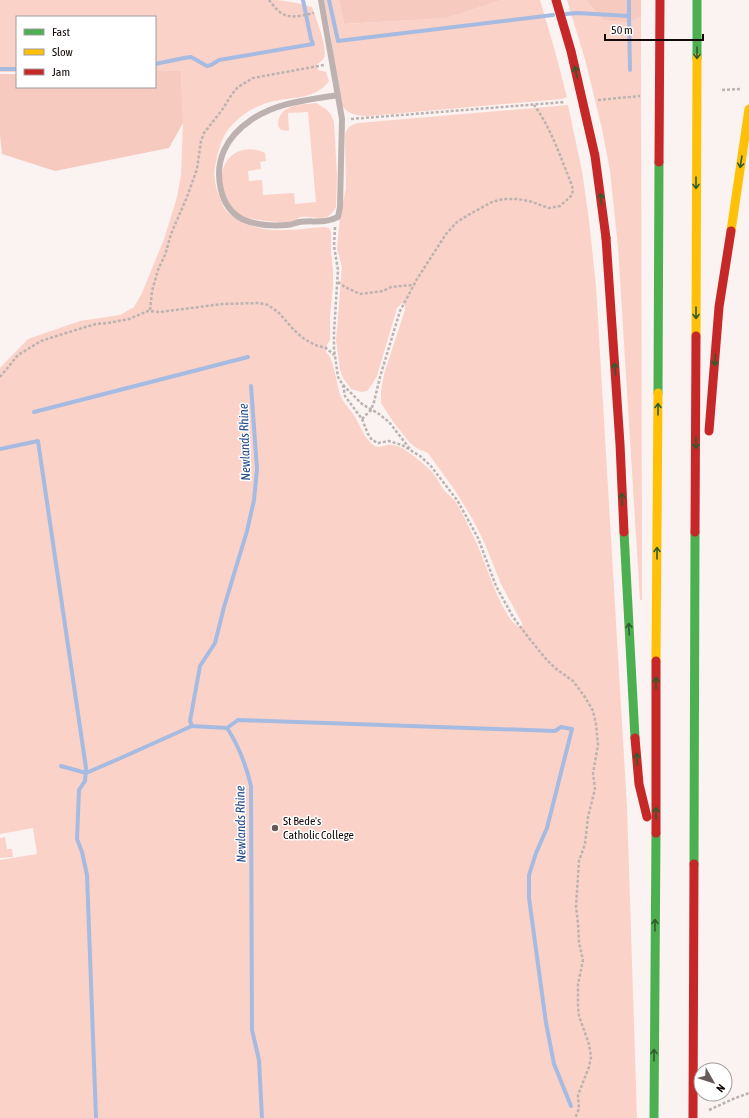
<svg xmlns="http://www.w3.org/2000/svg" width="749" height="1118" viewBox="0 0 749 1118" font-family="'Asap Condensed',sans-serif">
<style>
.green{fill:#fbd2c8}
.forest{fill:#f6cabf}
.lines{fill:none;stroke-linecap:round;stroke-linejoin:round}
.stream{stroke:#a6bbe1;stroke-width:4}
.path{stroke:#bcb3b1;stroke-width:2.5;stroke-dasharray:3 2;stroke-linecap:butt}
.lane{stroke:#bdb2b0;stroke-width:6}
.fast{stroke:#4caf50;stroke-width:9}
.slow{stroke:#ffc107;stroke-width:9}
.jam{stroke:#c62828;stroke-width:9}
.jam-bridge{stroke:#c62828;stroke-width:9}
.oneway{stroke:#305c2b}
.poi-dot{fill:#645a58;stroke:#fff;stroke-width:1.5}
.labels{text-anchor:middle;stroke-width:3;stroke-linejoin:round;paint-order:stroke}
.poi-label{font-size:12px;fill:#130806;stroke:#fff;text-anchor:start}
.water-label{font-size:13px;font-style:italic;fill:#224a8d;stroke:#fff}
</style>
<rect width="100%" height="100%" fill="#fbf3f1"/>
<g class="green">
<path d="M 0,0 L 278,0 L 297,3 L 312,7 C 316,18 328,48 324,58 C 322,61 320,62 317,64 L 318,70 L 326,72 L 329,81 C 314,101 291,96 270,102 C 256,106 242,114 232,125 C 221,136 218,152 215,167 C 213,177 216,187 219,196 C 221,200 222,204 224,208 C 233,221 257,229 272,230 C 288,231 308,228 324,227 L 329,228 L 331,232 L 331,252 L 333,270 L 333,286 L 330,317 L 330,340 L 327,345 L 326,352 C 335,360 336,385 341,397 C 345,405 351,410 355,417 C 360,425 363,434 369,441 C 376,449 379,447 387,445 C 392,444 398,446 402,448 C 409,452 427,466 433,473 C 437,478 440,485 444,490 C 447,494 452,497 455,501 C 463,513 469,528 476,542 C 485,560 502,619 519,627 L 522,626 L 522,623 L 501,584 L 485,544 L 473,520 L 456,492 L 428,453 L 418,449 L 410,443 L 394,423 L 381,403 L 381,392 L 384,374 L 405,310 L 405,305 L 402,303 L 397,308 L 377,376 L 371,386 L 367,391 L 361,392 L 351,389 L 343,378 L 340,370 L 336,340 L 342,267 L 337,249 L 338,237 L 340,217 L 346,188 L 345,135 C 346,128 351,125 358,123 L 568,105 L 582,171 L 589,220 L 596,286 L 627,807 L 637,1118 L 0,1118 L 0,860 L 37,854 L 33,828 L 0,834 L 0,368 L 28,339 L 80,321 L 120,315 L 134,307 L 142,293 L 164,239 L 177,197 L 181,175 L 183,123 L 181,71 L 155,71 L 155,17 L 17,17 L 17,72 L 0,72 Z"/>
<path d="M 324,0 L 339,0 L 344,24 L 447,18 L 502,0 L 540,0 L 555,51 L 567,97 L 562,99 L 369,116 C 357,116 344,114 340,101 L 331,37 Z"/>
<path d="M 567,0 L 586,0 L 603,20 L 628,23 L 641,17 L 642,600 L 640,600 L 618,247 L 610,171 L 602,129 L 586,63 Z"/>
<path d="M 316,103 C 326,109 330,110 334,122 L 337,175 L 336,207 C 326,225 317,215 301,217 C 297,218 294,221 290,222 C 282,223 253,220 245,217 C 228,211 218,186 223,169 C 229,150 249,145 265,153 L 266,161 L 260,162 L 261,169 L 248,171 L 249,181 L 262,180 L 263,195 L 294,193 L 295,204 L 316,202 L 308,112 L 288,113 L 289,131 L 281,130 L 278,126 C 278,104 300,105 316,103 Z"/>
<path d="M 5,837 L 7,849 L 12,849 L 13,857 L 0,858 L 0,838 Z"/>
</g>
<g class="forest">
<path d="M 339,0 L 502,0 L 447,18 L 344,24 Z"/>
<path d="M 586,0 L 641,0 L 641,17 L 628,23 L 603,20 Z"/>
<path d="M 155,71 L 181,71 L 183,123 L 169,148 L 55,171 L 2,154 L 0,135 L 0,74 L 17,74 L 17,87 L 155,87 Z"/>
</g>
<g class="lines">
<g class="stream">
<path d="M 329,0 L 338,41 L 553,15"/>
<path d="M 566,14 L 577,13 L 629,16 L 629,0"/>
<path d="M 629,16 L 630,70"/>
<path d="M 155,64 L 184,58 L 191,57 L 207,66 L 211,65 L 219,60 L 313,44 L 311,39 L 303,0"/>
<path d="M 0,69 L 17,69"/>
<path d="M 251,386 L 257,469 L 254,500 L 247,531 L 224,607 L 215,643 L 200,666 L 190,721 L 192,726 L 227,728 C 239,746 246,765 251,786 L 252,1030 L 259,1060 L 262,1118"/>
<path d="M 34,412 L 248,357"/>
<path d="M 0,449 L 38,441 L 86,768 L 85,781 L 79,790 L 77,839 L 82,852 L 87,875 L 96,1118"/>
<path d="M 227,728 L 238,720 L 555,731 L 561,727 L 572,729 L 547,828 L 536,853 L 529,875 L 529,898 L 546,1023 L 554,1064 L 571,1106"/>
<path d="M 61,766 L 86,773 L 123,757 L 192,726"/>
</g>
<g class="path">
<path d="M 269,0 C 273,5 277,11 283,14 C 291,19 305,15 314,13"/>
<path d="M 722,90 L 740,89"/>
<path d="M 598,100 L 640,96"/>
<path d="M 351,119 L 565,102"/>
<path d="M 335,227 L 334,246 L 338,270 L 334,332 L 334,349 L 338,377 L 343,385 L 345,396 L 362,419 L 368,434 L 372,440 L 378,443 L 389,441 L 402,445 L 420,456 L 430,465 L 457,500 L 466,516 L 478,538 L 496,586 L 513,617 L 528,637 L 546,659 L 555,668 L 573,681 L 585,697 L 593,711 L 596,724 L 598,745 L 593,773 L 595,789 L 588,817 L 585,844 L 579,861 L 576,907 L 578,923 L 579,943 L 583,960 L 578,984 L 578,1006 L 579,1016 L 589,1044 L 591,1057 L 589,1067 L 578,1095 L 579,1109 L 575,1118"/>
<path d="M 338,282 L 345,287 L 360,294 L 383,291 L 391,287 L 413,285"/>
<path d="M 150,310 L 152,291 L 158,270 L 165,255 L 171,234 L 187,197 L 197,169 L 201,141 L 204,133 L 222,110 L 232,94 L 238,87 L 253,78 L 324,65"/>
<path d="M 0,377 L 18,355 L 41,341 L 69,332 L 96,324 L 108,323 L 129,319 L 148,311 L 160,312 L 222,304 L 259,303 L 268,305 L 278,312 L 294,330 L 303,338 L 315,345 L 326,348 L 334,355"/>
<path d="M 343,385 L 362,404 L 379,414 L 389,422 L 410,449"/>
<path d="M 362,419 L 371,410 L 374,402 L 380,377 L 400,311 L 417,279 L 446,234 L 457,222 L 470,214 L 492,202 L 503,199 L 517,199 L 529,201 L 549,208 L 560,206 L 569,198 L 572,195 L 573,189 L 571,183 C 560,156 551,128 534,105"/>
<path d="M 709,1110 L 733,1099 L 749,1093"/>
</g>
<path class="lane" d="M 321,0 L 342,119 L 340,207 L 338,217 C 324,224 313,220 299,222 C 295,223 291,225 287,225 C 273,226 255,225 242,219 C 231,213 224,203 221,190 C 214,161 226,137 251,120 C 277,102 308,100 338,95"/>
<g class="fast">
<path d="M 697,58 L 697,0"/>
<path d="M 658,393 L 659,162"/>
<path d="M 624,532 L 635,738"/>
<path d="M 694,864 L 695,532"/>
<path d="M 654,1118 L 656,833"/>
</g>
<g class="slow">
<path d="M 731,231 L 749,109"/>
<path d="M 696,336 L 697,58"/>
<path d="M 656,661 L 658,393"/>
</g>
<g class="jam">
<path d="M 659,162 L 660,0"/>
<path d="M 606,238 L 620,444 L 624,532"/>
<path d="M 709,431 L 719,307 L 731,231"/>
<path d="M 695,532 L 696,336"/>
<path d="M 635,738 L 639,784 L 647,817"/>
<path d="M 656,833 L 656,661"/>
<path d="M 693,1118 L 694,864"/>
</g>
<path class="jam-bridge" d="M 556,0 L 571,51 L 595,156 L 606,238"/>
</g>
<defs><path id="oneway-shaft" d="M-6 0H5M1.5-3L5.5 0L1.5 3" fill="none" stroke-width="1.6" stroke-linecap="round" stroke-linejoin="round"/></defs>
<g class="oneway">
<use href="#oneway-shaft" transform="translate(697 53) rotate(90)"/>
<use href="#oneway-shaft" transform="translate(576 72) rotate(-103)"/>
<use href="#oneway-shaft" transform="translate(741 162) rotate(99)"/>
<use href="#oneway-shaft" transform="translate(696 183) rotate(90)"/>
<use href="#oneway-shaft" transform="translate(601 199) rotate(-97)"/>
<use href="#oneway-shaft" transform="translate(696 313) rotate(90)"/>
<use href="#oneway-shaft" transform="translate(715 360) rotate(94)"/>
<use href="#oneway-shaft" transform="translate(615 369) rotate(-94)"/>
<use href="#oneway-shaft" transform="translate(658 409) rotate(-90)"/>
<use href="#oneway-shaft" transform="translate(696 443) rotate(90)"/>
<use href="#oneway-shaft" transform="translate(622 499) rotate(-93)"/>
<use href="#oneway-shaft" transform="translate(657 553) rotate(-90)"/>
<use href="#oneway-shaft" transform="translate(629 629) rotate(-93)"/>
<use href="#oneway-shaft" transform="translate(656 683) rotate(-90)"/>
<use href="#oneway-shaft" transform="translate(637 759) rotate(-94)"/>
<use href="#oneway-shaft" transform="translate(656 813) rotate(-90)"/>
<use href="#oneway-shaft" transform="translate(655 925) rotate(-90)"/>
<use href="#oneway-shaft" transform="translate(654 1055) rotate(-90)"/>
</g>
<circle class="poi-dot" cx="275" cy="828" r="4"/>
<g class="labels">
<g class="poi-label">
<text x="283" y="825">St Bede's<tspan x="283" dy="14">Catholic College</tspan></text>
</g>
<g class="water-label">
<text transform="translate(244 442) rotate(-92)" y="5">Newlands Rhine</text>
<text transform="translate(240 824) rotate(-91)" y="5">Newlands Rhine</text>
</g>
</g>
<rect x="16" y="16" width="140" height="72" fill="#ffffff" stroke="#a19c9b"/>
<rect x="24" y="29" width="20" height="6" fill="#4caf50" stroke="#a19c9b"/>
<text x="52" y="36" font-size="12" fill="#130806">Fast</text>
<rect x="24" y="49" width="20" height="6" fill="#ffc107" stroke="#a19c9b"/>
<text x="52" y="56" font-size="12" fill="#130806">Slow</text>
<rect x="24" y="69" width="20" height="6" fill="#c62828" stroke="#a19c9b"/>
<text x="52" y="76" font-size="12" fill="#130806">Jam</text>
<g transform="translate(713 1082) rotate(129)"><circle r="19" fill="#ffffff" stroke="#a19c9b"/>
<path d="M0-3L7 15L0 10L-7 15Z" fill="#645a58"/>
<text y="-6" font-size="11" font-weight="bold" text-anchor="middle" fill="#130806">N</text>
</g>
<path d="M605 34v6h98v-6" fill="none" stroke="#130806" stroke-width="2"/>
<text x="611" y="34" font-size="12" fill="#130806" stroke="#ffffff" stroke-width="3" paint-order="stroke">50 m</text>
</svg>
